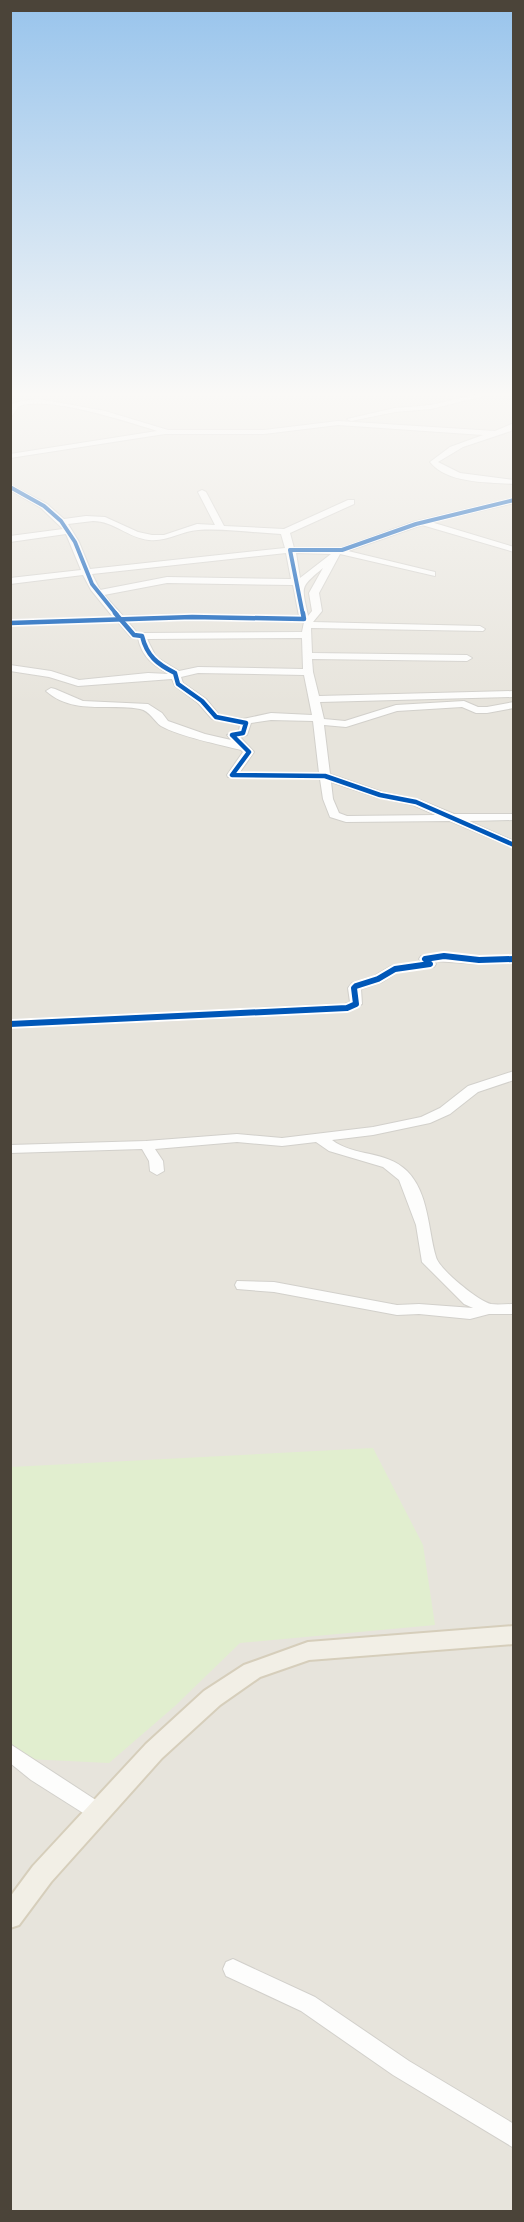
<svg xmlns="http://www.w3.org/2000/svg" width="524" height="2222" viewBox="0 0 524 2222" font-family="'Fira Sans',sans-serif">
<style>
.residential{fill:#e7e4dc}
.green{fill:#e1eecf}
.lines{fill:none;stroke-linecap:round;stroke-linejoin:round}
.minor-casing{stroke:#d2d0cb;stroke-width:2}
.major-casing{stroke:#d6cebb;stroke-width:4}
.minor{fill:#fdfdfc;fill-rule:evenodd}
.major{fill:#f2efe6;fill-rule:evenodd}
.cycleway-far2-casing{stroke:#fff;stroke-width:6}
.cycleway-far1-casing{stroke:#fff;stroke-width:8}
.cycleway-casing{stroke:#fff;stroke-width:10}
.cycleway-far2{stroke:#0057b8;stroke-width:4}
.cycleway-far1{stroke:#0057b8;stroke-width:4.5}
.cycleway{stroke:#0057b8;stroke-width:6}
</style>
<rect width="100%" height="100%" fill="#f4f2ee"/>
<rect class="residential" x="11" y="393" width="502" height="1818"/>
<path class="green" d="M 373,1448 L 423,1545 L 435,1625 L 240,1643 L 175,1706 L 109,1763 L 27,1759 L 11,1745 L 11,1467 Z"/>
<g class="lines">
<g class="minor-casing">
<g id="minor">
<path d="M 482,393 L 496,393 L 431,409 L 395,412 L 351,421 L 347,419 L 395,408 L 431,405 Z"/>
<path d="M 39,399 L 105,411 L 168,430 L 264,430 L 338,421 L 495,431 L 514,423 L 511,431 L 463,447 L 438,462 L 460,473 L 514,480 L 514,484 C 487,482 448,484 430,462 L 450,447 L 483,435 L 338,425 L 264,434 L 165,434 L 10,458 L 10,454 L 157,431 C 128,422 44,394 18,407 L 10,419 L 12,404 L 21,401 Z"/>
<path d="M 10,485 L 47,504 L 64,519 L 86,516 L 105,517 L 138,532 L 152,535 L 164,535 L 197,524 L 215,525 L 198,492 L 202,490 L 206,492 L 224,526 L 284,529 L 348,500 L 354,500 L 354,504 L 290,533 L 294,548 L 342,548 L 413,522 L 514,498 L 514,503 L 431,522 L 514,547 L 514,552 L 422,525 L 348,551 L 435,572 L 435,576 L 340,554 L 319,593 L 322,611 L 313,622 L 480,626 L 485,629 L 483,631 L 311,628 L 312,653 L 467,655 L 472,658 L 467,661 L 312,659 L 313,672 L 319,696 L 514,691 L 514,697 L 320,702 L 324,719 L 345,721 L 396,705 L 464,701 L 478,707 L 487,707 L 514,702 L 514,708 L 487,713 L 476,713 L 462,707 L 397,711 L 346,727 L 324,725 L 330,774 L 382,792 L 420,800 L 454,814 L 514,814 L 514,820 L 468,821 L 514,841 L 514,848 L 450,821 L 346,822 L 330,817 L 323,799 L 320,779 L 228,777 L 227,775 L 243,752 L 241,750 C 221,745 178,736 161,726 C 154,721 150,711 140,709 C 108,703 73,715 46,691 L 51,688 L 55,689 L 83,701 L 148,704 L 162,713 L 168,721 L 205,734 L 231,740 L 227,735 L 239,731 L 240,725 L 212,719 L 198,703 L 175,686 L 172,679 L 78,686 L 49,677 L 10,671 L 10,665 L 51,671 L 79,680 L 148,673 L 169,674 C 153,665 142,657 138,638 L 131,637 L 118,622 L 10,626 L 10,620 L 113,617 L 91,590 L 83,575 L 10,584 L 10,578 L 81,570 L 66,534 L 10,542 L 10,536 L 63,529 L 41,508 L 10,490 ZM 93,521 C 114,521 128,538 149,540 C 167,542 181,531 198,530 C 225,528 254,533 281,534 L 285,548 L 90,569 L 79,542 L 68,524 ZM 286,553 L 291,579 L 167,577 L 100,590 L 92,574 ZM 296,553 L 331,554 L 300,578 ZM 323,568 L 309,593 L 312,611 L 308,616 C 302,586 299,588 323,568 ZM 167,583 L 293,585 L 299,616 L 192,614 L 123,616 L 104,595 ZM 192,620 L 304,622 L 302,632 L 142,633 L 137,633 L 128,622 ZM 302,638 L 303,669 L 198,667 L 179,671 L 156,657 L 147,639 ZM 198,673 L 304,675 L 312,715 L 271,713 L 243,719 L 219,715 L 206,699 L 183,683 L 181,677 ZM 271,720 L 313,721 L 319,773 L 240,772 L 254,752 L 240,737 L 247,735 L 251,723 ZM 331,782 L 376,797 L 413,805 L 436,815 L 347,816 L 339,813 L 333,799 Z"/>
<path d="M 449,953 L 479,957 L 514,955 L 514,963 L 479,964 L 434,961 L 436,964 L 434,967 L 398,972 L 382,982 L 361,989 L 362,1004 L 347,1012 L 10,1028 L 10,1020 L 345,1004 L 350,1002 L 348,988 L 352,983 L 374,976 L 391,966 L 421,962 L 419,959 L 421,956 Z"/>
<path d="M 514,1071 L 514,1080 L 478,1092 L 450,1114 L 430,1123 L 373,1135 L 332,1140 C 354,1157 386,1150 407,1171 C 429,1193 428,1230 436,1257 C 439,1269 478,1301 491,1304 C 497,1305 506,1304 514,1304 L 514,1314 L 489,1314 L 470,1319 L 419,1314 L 397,1315 L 274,1292 L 237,1289 L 235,1285 L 237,1281 L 274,1282 L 397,1305 L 419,1304 L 473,1308 L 464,1304 L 422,1262 L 416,1225 L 399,1180 L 383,1167 L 329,1151 L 316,1142 L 282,1146 L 237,1142 L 155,1149 L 163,1161 L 164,1171 L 157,1175 L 150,1171 L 149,1161 L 142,1149 L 10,1153 L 10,1145 L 146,1141 L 237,1134 L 282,1138 L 373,1127 L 421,1117 L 440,1108 L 468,1086 Z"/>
<path d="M 10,1744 L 105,1806 L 108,1812 L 105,1818 L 98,1820 L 91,1818 L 31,1780 L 10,1763 Z"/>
<path d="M 233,1959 L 315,1997 L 409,2061 L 514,2124 L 514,2148 L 393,2075 L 301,2011 L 226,1976 L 223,1969 L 226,1962 Z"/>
</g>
</g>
<g class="major-casing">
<path id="major" d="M 514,1626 L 514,1644 L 309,1660 L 260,1677 L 220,1705 L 162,1758 L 51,1882 L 19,1925 L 10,1928 L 10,1897 L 33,1866 L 146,1744 L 204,1691 L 244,1665 L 308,1642 Z"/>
</g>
<use href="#minor" class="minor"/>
<use href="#major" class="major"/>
<g class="cycleway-far2-casing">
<g id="cycleway-far2">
<path d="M 10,487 L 44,506 L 61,521 L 75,542 L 92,584 L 117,615"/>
<path d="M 303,615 L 290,550 L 342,550 L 416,524 L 514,500"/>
</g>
</g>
<g class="cycleway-far1-casing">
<g id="cycleway-far1">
<path d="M 115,613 L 134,635 L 142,636 C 147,656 157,664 175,673 L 178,684 L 202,701 L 216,717 L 246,723 L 243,733 L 232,735 L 249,752 L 232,775 L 325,776 L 380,795 L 416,802 L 514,845"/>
<path d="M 10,623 L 192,617 L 304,619 L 303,613"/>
</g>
</g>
<g class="cycleway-casing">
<path id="cycleway" d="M 10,1024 L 347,1008 L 356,1004 L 354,988 L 356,986 L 378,979 L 395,969 L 430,964 L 425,959 L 444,956 L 479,960 L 514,959"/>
</g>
<use href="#cycleway-far2" class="cycleway-far2"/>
<use href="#cycleway-far1" class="cycleway-far1"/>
<use href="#cycleway" class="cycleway"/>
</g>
<linearGradient id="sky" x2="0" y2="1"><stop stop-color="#98c4ec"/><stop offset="0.56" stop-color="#faf9f7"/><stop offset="1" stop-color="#faf9f7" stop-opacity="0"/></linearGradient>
<rect width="524" height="704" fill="url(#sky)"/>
<rect width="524" height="2222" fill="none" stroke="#4b4439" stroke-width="24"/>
</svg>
